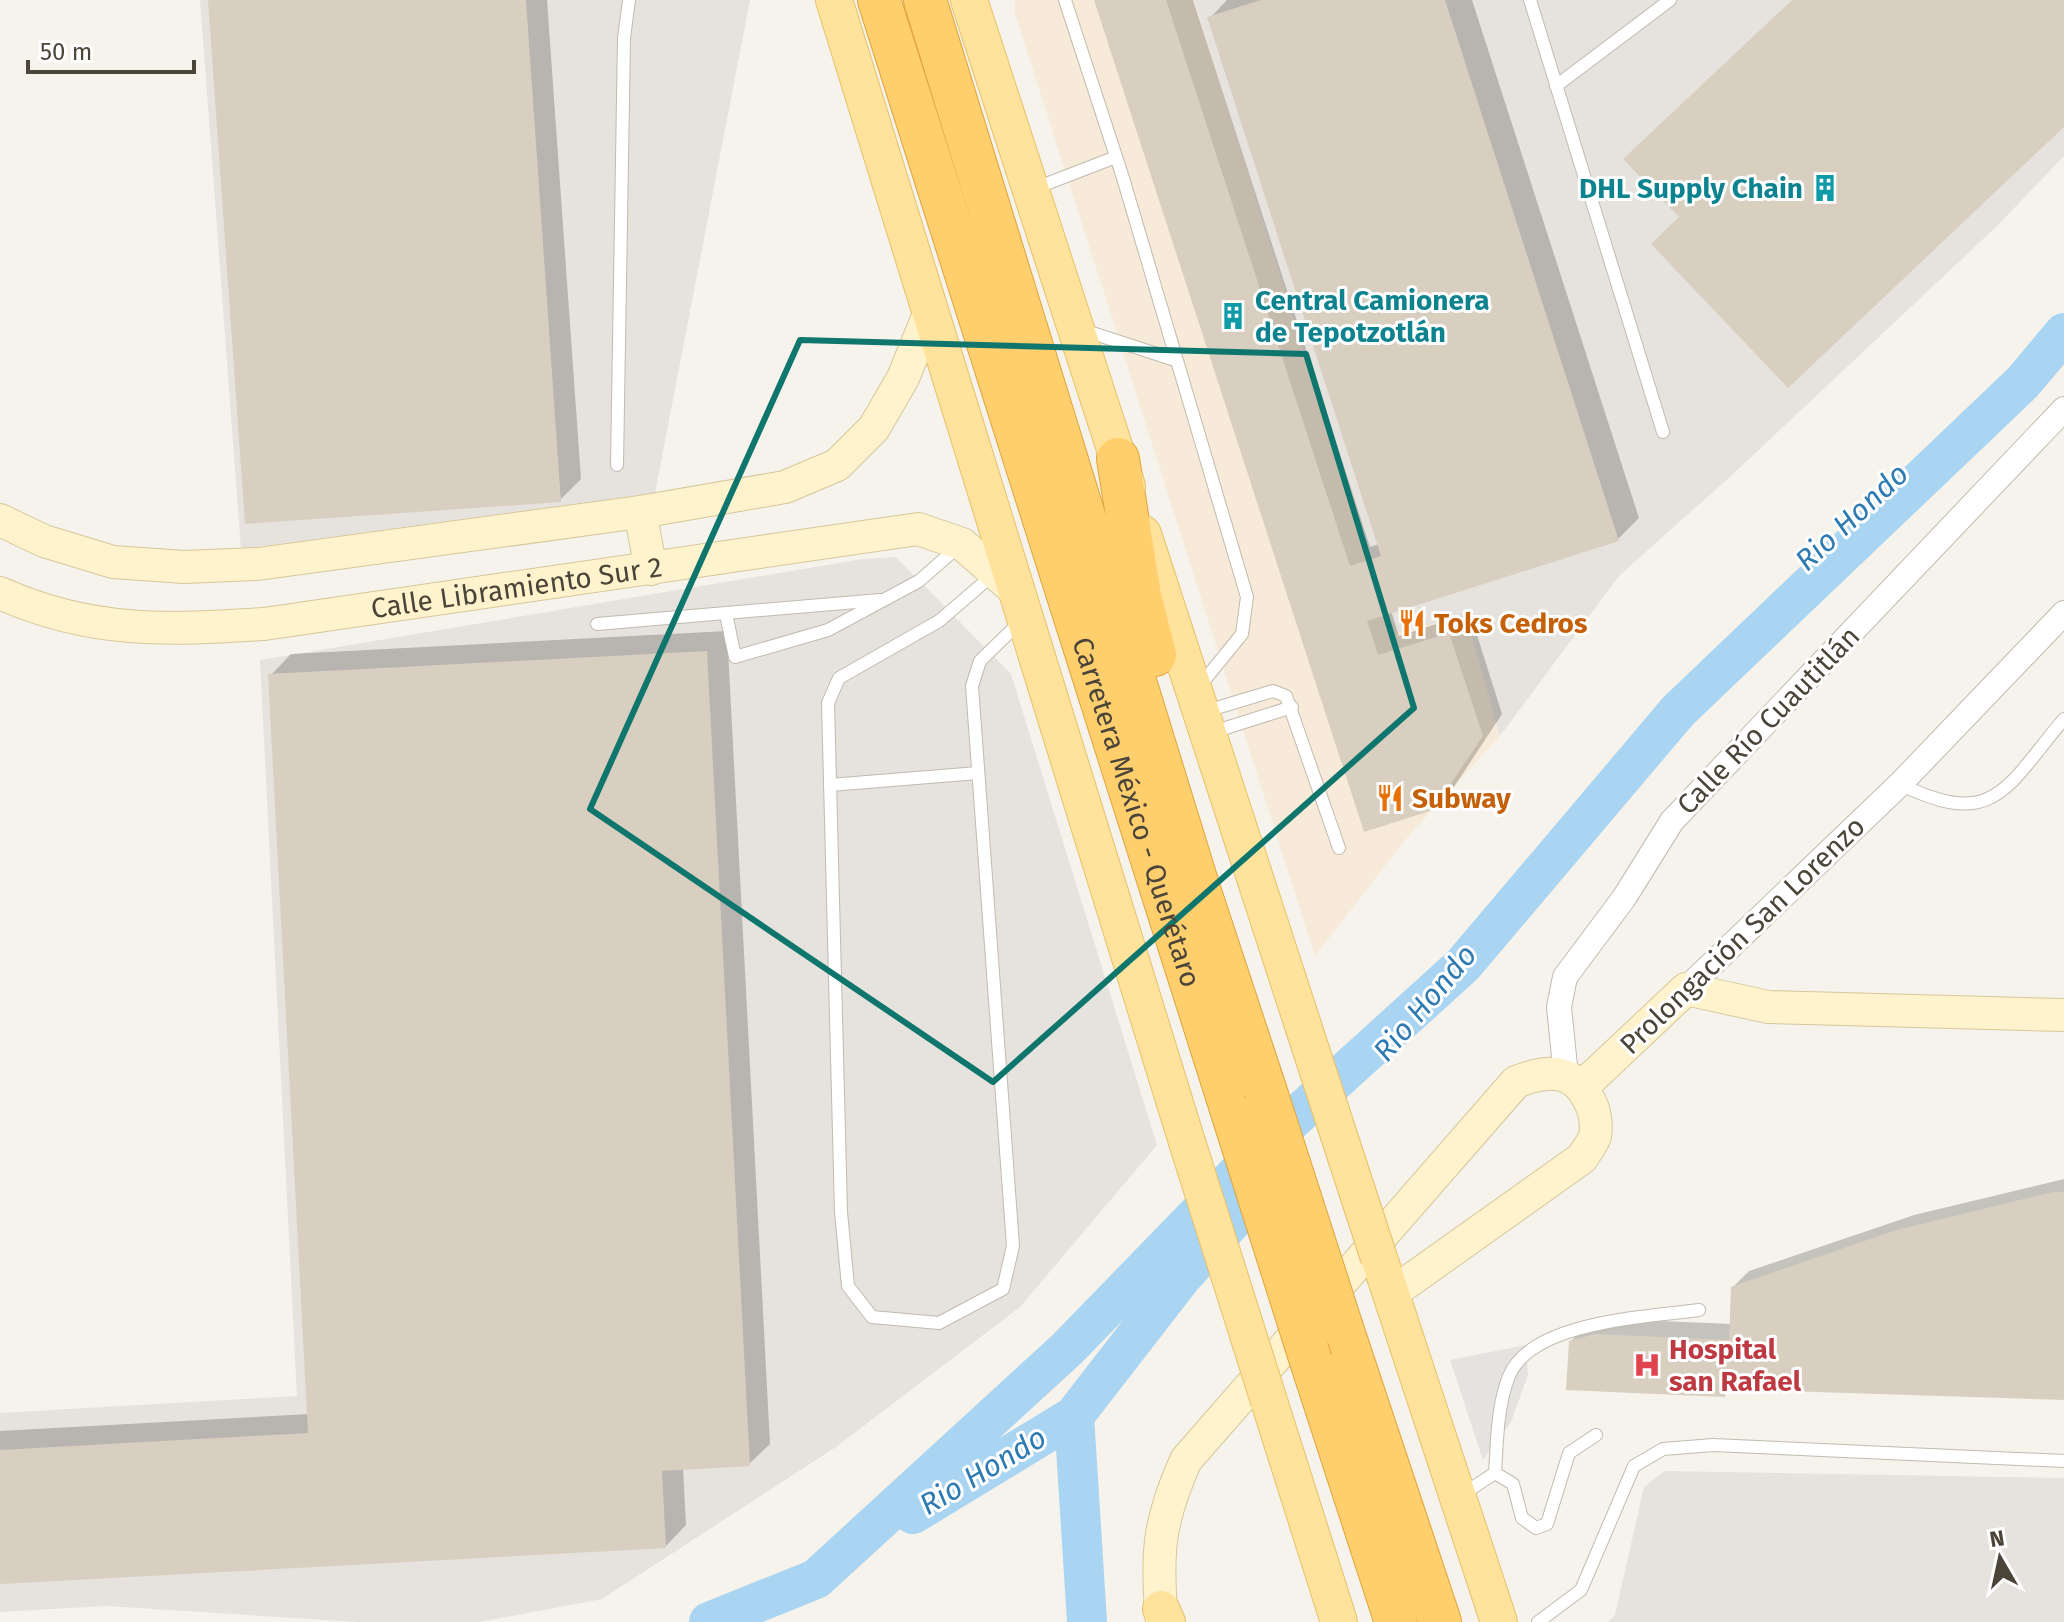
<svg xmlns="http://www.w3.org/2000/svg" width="2064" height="1622" viewBox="0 0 2064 1622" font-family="'Fira Sans',sans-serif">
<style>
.commercial{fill:#f7ead8}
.industrial{fill:#e6e2dd}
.parking{fill:#e5e3e0}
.shadow{fill:#0003}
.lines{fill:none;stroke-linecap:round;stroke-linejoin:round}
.river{stroke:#a9d4f2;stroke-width:40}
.building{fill:#d8cfc1}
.lane-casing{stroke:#c2bbae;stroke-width:14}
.street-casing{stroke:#c2bbae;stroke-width:26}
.secondary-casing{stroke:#d6c79b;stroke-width:34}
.primary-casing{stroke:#e6c16a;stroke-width:38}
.highway-casing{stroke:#e0a43c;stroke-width:44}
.lane{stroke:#fff;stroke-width:12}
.street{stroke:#fff;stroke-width:24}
.secondary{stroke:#fff3cd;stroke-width:32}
.primary{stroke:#ffe39c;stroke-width:36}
.highway{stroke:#ffcf6e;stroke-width:42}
.primary-bridge-casing{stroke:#e6c16a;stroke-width:38;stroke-linecap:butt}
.highway-bridge-casing{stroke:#e0a43c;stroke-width:44;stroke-linecap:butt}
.primary-bridge{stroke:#ffe39c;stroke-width:36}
.highway-bridge{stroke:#ffcf6e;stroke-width:42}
.marked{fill:none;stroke:#0f766e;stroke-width:6;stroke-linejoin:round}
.labels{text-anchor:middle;stroke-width:6;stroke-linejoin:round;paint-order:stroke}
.culture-label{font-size:28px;font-weight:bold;fill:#0d838f;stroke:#fff;text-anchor:end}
.street-label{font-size:28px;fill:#4b4439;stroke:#fff}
.food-label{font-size:28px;font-weight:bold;fill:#c56008;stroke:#fff;text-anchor:start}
.health-label{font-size:28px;font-weight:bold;fill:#be3a42;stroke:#fff;text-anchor:start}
.water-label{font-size:30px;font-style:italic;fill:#2e7ab2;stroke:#fff}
</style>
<rect width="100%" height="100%" fill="#f6f3ec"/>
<path class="commercial" d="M 1015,0 L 1194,0 L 1391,633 L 1466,616 L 1500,736 L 1410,834 L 1315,956 L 1015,13 Z"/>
<g class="industrial">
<path d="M 200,0 L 750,0 L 655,493 L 241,549 Z"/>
<path d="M 1194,0 L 2064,0 L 2064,156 L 1997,226 L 1732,475 L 1619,576 L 1500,736 L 1466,616 L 1392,634 Z"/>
<path d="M 896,557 L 1011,674 L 1157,1145 L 1020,1307 L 836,1447 L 602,1599 L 480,1622 L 358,1622 L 106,1606 L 0,1612 L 0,1413 L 297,1396 L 260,660 L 863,559 Z"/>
<path d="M 1665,1471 L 2064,1478 L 2064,1622 L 1608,1622 L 1615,1615 L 1644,1487 Z"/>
</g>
<path class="parking" d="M 1526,1345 L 1528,1375 L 1511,1422 L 1483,1460 L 1450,1360 Z"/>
<g class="shadow">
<path d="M 210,0 L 547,0 L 581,479 L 560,500 Z"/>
<path d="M 1096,0 L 1193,0 L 1370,547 L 1379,544 L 1210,18 L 1227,0 L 1472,0 L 1639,518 L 1618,539 L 1391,611 L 1399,636 L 1470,613 L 1502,714 L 1454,787 L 1432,808 Z"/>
<path d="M 727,631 L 770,1444 L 749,1464 L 683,1468 L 686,1525 L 666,1546 L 0,1582 L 0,1431 L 310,1414 L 271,675 L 291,654 Z"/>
<path d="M 2064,1179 L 2064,1398 L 1731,1387 L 1724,1395 L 1570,1342 L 1586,1326 L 1612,1319 L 1732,1324 L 1733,1287 L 1749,1271 L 1914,1215 Z"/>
</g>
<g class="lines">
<g class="river">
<path d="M 1074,1416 L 1087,1622"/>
<path d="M 913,1514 L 1074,1416 L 1181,1278 L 1278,1170"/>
<path d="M 709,1622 L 816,1579 L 1067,1349 L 1269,1141 L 1463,965 L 1678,711 L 2023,382 L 2064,333"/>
</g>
</g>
<g class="building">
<path d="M 208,0 L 526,0 L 561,502 L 245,524 Z"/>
<path d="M 1094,0 L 1166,0 L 1350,566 L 1381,556 L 1207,17 L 1261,0 L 1445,0 L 1619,541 L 1367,621 L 1378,655 L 1449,633 L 1483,736 L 1433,810 L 1364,832 Z"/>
<path d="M 1792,0 L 2064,0 L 2064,127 L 1788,388 L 1651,244 L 1679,217 L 1623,159 Z"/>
<path d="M 707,651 L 750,1466 L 662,1471 L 666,1548 L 0,1584 L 0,1450 L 308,1433 L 268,674 Z"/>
<path d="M 2053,1192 L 2064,1192 L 2064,1400 L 1725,1389 L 1725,1397 L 1566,1390 L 1569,1341 L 1595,1334 L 1729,1340 L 1731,1287 L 1896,1230 Z"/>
</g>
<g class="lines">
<g class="lane-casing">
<g id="lane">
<path d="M 1065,0 L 1123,178 L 1247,597 L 1242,634 L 1198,688"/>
<path d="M 1530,0 L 1663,432"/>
<path d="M 1556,86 L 1670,0"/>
<path d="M 1033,189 L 1116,157"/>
<path d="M 1083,330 L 1175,360"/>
<path d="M 617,465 L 624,38 L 629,0"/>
<path d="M 995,573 L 939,621 L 839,678 L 828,703 L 841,1212 L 848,1286 L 872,1317 L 939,1323 L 1003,1289 L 1013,1246 L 972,686 L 980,661 L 1022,620"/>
<path d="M 726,614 L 735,657 L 828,630 L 919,581 L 959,546"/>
<path d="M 597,624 L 880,600"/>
<path d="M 1203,712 L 1273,691 L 1286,696 L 1339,848"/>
<path d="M 1213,732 L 1292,707"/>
<path d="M 1900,784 C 1995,831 2006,787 2064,719"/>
<path d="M 830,785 L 978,773"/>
<path d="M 1495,1473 C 1497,1443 1497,1406 1509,1376 C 1532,1321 1648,1317 1699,1310"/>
<path d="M 1460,1496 L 1495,1473 L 1513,1484 L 1522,1518 L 1536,1528 L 1547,1524 L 1569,1453 L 1596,1435"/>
<path d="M 1538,1622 L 1581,1590 L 1634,1466 L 1663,1449 L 1713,1445 L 2064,1461"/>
</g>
</g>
<g class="street-casing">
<g id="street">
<path d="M 1686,989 L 1900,784 L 2064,613"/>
<path d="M 1566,1076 L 1559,1007 L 1565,977 L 1624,898 L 1672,821 L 2064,409"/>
</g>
</g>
<g class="secondary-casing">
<g id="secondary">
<path d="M 640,512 L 651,569"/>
<path d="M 0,520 L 44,541 L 113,562 L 184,567 L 258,564 L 640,512 L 785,487 L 837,465 L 874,428 L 903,378 L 929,314"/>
<path id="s1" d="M 0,593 C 91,634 168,630 264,624 L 918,529 L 962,544 L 1016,591"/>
<path d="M 1583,1086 L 1686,989 L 1768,1007 L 2064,1015"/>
<path d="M 1162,1622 C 1156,1555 1158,1522 1186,1460 L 1516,1082 C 1549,1069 1575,1068 1591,1104 C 1595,1112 1597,1126 1595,1136 C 1593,1143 1586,1151 1582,1158 L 1391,1294"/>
</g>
</g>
<g class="primary-casing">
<g id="primary">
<path d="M 834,0 L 1187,1142"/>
<path d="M 969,0 L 1127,486"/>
<path d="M 1143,534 L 1311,1050"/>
<path d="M 1379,1258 L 1499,1622"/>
<path d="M 1269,1401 L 1339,1622"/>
<path d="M 1161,1609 L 1167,1622"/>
</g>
</g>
<g class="highway-casing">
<g id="highway">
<path id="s2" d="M 879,0 L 1233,1115"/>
<path d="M 925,0 L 1199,889 L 1265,1089"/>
<path d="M 1118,459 L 1140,596 L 1155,655"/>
<path d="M 1342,1328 L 1440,1622"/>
<path d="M 1311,1361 L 1396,1622"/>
</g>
</g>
<use href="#lane" class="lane"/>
<use href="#street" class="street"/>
<use href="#secondary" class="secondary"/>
<use href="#primary" class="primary"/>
<use href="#highway" class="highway"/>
<g class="primary-bridge-casing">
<g id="primary-bridge">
<path d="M 1311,1050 L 1379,1258"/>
<path d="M 1187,1142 L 1269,1401"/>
</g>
</g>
<g class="highway-bridge-casing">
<g id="highway-bridge">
<path d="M 1265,1089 L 1342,1328"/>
<path d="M 1233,1115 L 1311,1361"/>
</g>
</g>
<use href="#primary-bridge" class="primary-bridge"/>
<use href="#highway-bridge" class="highway-bridge"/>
</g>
<path class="marked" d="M 800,340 L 1306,354 L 1414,708 L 993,1082 L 590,809 Z"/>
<defs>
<g id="building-bare" transform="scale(2.16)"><path d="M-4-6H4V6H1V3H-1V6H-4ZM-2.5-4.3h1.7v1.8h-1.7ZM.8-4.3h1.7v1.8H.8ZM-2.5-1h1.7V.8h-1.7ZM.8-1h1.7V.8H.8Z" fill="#0f9aa8" stroke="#fff" stroke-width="2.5" paint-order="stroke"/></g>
<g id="restaurant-bare" transform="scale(2.16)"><path d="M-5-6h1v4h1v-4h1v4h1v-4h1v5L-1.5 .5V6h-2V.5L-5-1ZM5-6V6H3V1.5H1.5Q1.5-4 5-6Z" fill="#e8710a" stroke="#fff" stroke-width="2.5" paint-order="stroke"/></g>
<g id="hospital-bare" transform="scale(2.16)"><path d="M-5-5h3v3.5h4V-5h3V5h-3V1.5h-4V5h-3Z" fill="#e0444e" stroke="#fff" stroke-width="2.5" paint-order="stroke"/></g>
</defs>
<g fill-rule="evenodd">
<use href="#building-bare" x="1825" y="188"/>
<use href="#building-bare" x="1233" y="316"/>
<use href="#restaurant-bare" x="1412" y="623"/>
<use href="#restaurant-bare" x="1390" y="798"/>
<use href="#hospital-bare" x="1647" y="1365"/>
</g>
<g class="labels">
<g class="culture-label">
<text x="1803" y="198">DHL Supply Chain</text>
<text x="1255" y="310" text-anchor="start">Central Camionera<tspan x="1255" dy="32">de Tepotzotlán</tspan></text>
</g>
<g class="street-label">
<text dy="10" stroke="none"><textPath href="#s1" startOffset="524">Calle Libramiento Sur 2</textPath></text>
<text transform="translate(1768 720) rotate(-46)" y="10">Calle Río Cuautitlán</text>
<text dy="10" stroke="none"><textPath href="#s2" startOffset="852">Carretera México - Querétaro</textPath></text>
<text transform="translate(1742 935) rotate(-44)" y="10">Prolongación San Lorenzo</text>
</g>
<g class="food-label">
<text x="1434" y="633">Toks Cedros</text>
<text x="1412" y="808">Subway</text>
</g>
<g class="health-label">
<text x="1669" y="1359">Hospital<tspan x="1669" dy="32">san Rafael</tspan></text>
</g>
<g class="water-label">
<text transform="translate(1852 517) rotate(-43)" y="10">Rio Hondo</text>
<text transform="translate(1425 1003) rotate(-50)" y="10">Rio Hondo</text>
<text transform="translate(983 1471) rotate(-31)" y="10">Rio Hondo</text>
</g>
</g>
<g transform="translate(2000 1558) rotate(351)" stroke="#ffffff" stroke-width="6" paint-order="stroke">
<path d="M0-6L14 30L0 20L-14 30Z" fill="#4b4439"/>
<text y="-12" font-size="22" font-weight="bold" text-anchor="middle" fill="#4b4439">N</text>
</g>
<path d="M28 60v12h166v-12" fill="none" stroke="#4b4439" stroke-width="4"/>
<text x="40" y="60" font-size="24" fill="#4b4439" stroke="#ffffff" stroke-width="6" paint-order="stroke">50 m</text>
</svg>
